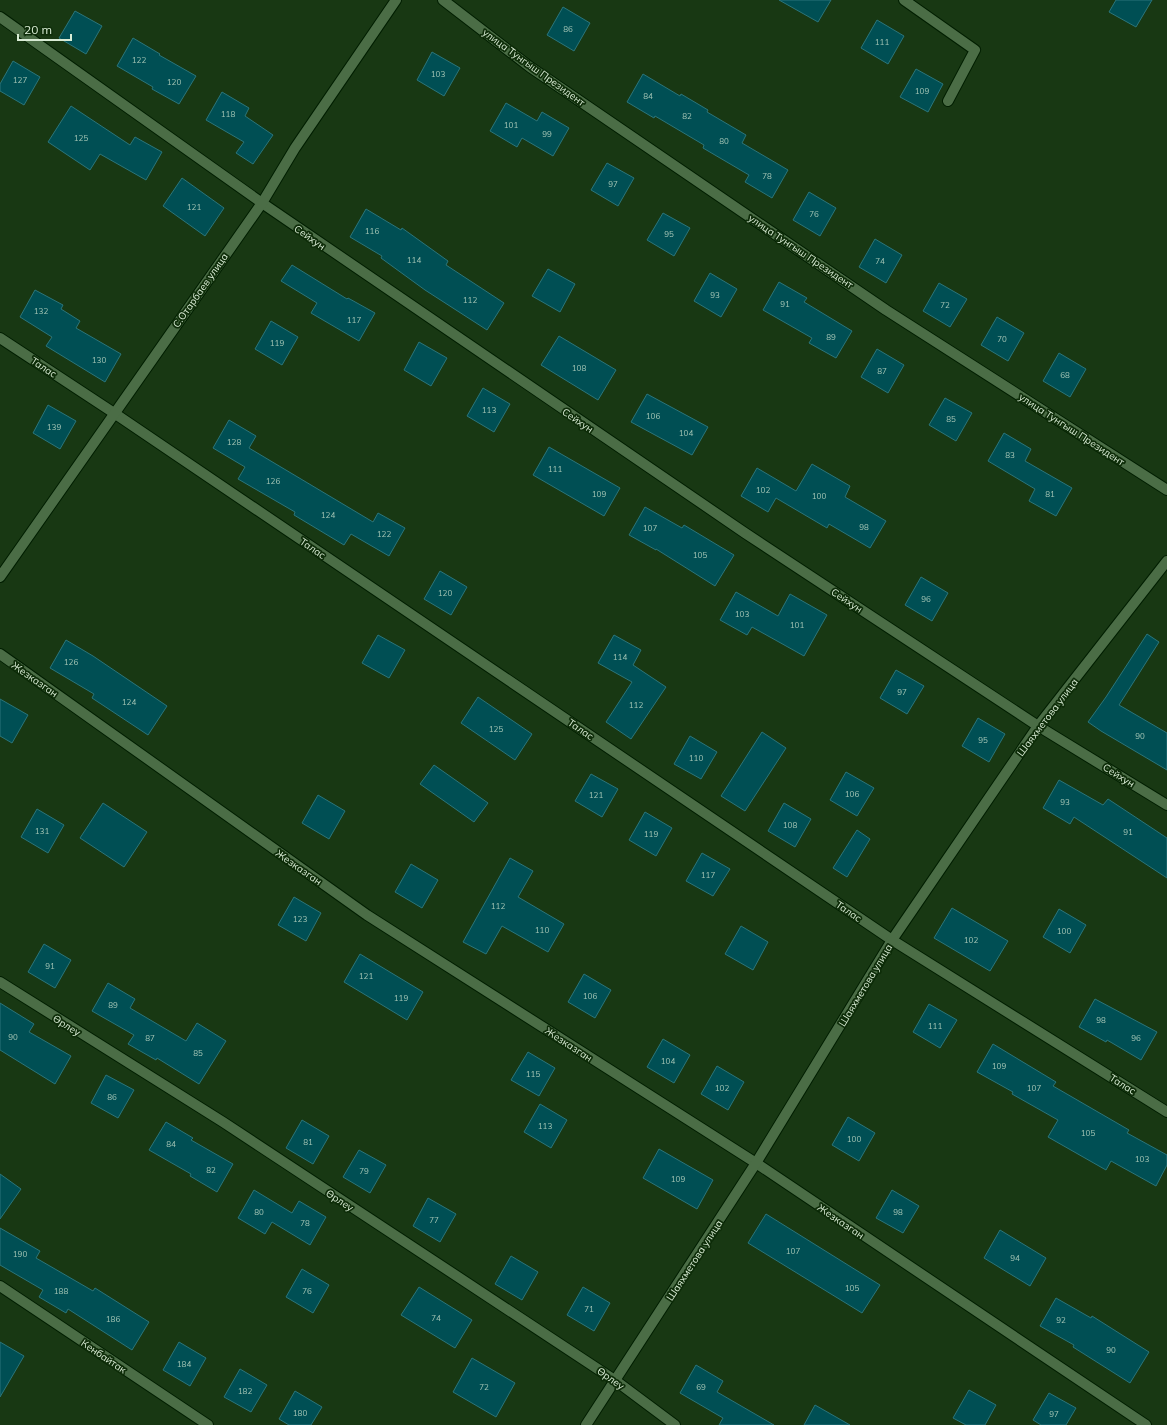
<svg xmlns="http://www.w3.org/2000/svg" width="1167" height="1425" viewBox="0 0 1167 1425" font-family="Mulish,sans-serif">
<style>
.building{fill:#004f54;stroke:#2b757a}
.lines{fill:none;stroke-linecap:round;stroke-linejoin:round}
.street-casing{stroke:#011e00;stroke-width:12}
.street{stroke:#4b6d46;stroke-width:10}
.labels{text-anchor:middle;stroke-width:3.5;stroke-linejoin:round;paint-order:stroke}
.number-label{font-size:8px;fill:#a3c5b5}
.street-label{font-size:10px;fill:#d9ecd5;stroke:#0e2d09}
</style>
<rect width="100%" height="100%" fill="#183813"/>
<g class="building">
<path d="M 779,0 L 831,0 L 818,22 Z"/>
<path d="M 1116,0 L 1152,0 L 1136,27 L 1109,12 Z"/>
<path d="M 563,7 L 590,23 L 574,51 L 547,35 Z"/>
<path d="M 75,11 L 102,26 L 86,54 L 59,38 Z"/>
<path d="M 877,20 L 904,36 L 888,64 L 861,48 Z"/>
<path d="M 133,38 L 160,54 L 159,55 L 196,76 L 179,104 L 152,89 L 153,87 L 117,66 Z"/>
<path d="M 432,52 L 460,68 L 444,96 L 417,80 Z"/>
<path d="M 13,61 L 40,77 L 24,105 L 0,91 L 0,84 Z"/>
<path d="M 916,69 L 943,84 L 928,112 L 900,97 Z"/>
<path d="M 643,74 L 680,96 L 681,94 L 708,110 L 707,112 L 746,135 L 742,143 L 788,170 L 772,198 L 745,182 L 749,175 L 703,148 L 704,145 L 655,116 L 654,118 L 627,102 Z"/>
<path d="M 222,92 L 249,108 L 245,116 L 273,135 L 253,164 L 236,153 L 244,142 L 206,120 Z"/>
<path d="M 506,103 L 537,121 L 542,112 L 569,128 L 553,156 L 522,138 L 517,147 L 490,131 Z"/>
<path d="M 71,106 L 130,145 L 135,137 L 162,152 L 146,180 L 100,154 L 90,170 L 48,142 Z"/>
<path d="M 607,163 L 634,178 L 618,206 L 591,190 Z"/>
<path d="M 182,178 L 224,208 L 205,236 L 163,206 Z"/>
<path d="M 809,192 L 836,208 L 820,236 L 793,220 Z"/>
<path d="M 366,209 L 401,230 L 402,228 L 448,261 L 446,265 L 504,303 L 487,330 L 425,290 L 381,258 L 382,256 L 350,237 Z"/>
<path d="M 663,213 L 690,228 L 674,256 L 647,240 Z"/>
<path d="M 875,239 L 902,255 L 886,283 L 859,267 Z"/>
<path d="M 292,265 L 347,299 L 348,298 L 375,313 L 359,341 L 311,313 L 317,303 L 281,281 Z"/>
<path d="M 548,269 L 575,284 L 560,312 L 532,296 Z"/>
<path d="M 710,273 L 737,289 L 721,317 L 694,301 Z"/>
<path d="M 779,282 L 807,298 L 804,302 L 852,331 L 836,358 L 809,343 L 812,338 L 763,310 Z"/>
<path d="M 939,283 L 967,299 L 950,327 L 923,311 Z"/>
<path d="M 35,290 L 63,305 L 61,309 L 80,321 L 76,328 L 121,354 L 105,382 L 46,346 L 52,337 L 20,317 Z"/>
<path d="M 997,317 L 1024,333 L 1008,361 L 981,345 Z"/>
<path d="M 271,321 L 298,337 L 282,365 L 255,349 Z"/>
<path d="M 559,336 L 616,370 L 598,400 L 541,365 Z"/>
<path d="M 419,342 L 447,358 L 431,386 L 404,370 Z"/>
<path d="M 877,349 L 904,365 L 888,393 L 861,377 Z"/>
<path d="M 1059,353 L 1086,369 L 1070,397 L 1043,381 Z"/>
<path d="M 483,388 L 510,404 L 494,432 L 467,416 Z"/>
<path d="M 647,394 L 708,427 L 692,455 L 631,422 Z"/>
<path d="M 945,398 L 972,413 L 956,441 L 929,425 Z"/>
<path d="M 48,405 L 76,421 L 60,449 L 33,433 Z"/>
<path d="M 229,420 L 256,436 L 249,448 L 373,522 L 378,513 L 405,528 L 389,556 L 351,534 L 344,545 L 294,515 L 295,512 L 238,479 L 245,467 L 213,448 Z"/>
<path d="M 1004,433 L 1031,449 L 1025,461 L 1072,488 L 1056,516 L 1029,501 L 1035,489 L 988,461 Z"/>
<path d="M 549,447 L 620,488 L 604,516 L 533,475 Z"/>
<path d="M 812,464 L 850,486 L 845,497 L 886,521 L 870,548 L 829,524 L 827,528 L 776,498 L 768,512 L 741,496 L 757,468 L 796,491 Z"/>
<path d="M 645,507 L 682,528 L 684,525 L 734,555 L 715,586 L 656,549 L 656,550 L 629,535 Z"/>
<path d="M 440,571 L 467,587 L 451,615 L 424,599 Z"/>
<path d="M 921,577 L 948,593 L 932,621 L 905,605 Z"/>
<path d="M 736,592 L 778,616 L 790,594 L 827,615 L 804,656 L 752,627 L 747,635 L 720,620 Z"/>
<path d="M 1147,634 L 1159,642 L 1119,705 L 1167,733 L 1167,770 L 1101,731 L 1088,722 L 1106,697 Z"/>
<path d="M 378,635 L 405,650 L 389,678 L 362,663 Z"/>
<path d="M 614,635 L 641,650 L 633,665 L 666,687 L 631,739 L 606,722 L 632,682 L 598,663 Z"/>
<path d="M 66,640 L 93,656 L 167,706 L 148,735 L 92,698 L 94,694 L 50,668 Z"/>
<path d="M 896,670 L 924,686 L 907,714 L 880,698 Z"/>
<path d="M 478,697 L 532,734 L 515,760 L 461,723 Z"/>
<path d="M 0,699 L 28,715 L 12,743 L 0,736 Z"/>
<path d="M 978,718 L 1005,734 L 989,762 L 962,746 Z"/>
<path d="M 762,732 L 786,748 L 745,811 L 721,796 Z"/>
<path d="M 690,736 L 717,752 L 701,779 L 674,764 Z"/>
<path d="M 434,765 L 488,803 L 474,822 L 420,784 Z"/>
<path d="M 846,772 L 874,788 L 857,816 L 830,800 Z"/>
<path d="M 591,774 L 618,789 L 602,817 L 575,801 Z"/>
<path d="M 1059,780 L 1103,805 L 1108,799 L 1167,838 L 1167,878 L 1074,817 L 1070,824 L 1043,808 Z"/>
<path d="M 318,795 L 345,811 L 329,839 L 302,823 Z"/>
<path d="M 103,803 L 147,832 L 124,867 L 80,838 Z"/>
<path d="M 784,803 L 811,819 L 795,847 L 768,831 Z"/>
<path d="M 37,809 L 64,825 L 48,853 L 21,837 Z"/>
<path d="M 645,812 L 672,828 L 656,856 L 629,840 Z"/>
<path d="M 857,830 L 870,839 L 847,877 L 833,868 Z"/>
<path d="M 702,853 L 730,869 L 713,896 L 686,881 Z"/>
<path d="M 510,858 L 533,871 L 518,897 L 564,924 L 548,952 L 502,926 L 486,954 L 463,942 Z"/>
<path d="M 411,864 L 438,880 L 422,908 L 395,892 Z"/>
<path d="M 294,897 L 321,913 L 306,941 L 278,925 Z"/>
<path d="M 952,908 L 1008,941 L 990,971 L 934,938 Z"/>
<path d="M 1059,909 L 1086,925 L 1070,953 L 1043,937 Z"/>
<path d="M 741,926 L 768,942 L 753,970 L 725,954 Z"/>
<path d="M 44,944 L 71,960 L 55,988 L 28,972 Z"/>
<path d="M 360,954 L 423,992 L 407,1020 L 344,982 Z"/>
<path d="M 584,974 L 611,990 L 595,1018 L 568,1002 Z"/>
<path d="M 108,983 L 135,999 L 130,1008 L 186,1041 L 197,1023 L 226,1041 L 199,1084 L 157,1058 L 156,1060 L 128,1044 L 134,1035 L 92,1011 Z"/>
<path d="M 1095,999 L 1157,1032 L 1141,1060 L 1107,1040 L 1106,1042 L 1079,1027 Z"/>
<path d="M 0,1003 L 34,1024 L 29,1032 L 71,1056 L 55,1084 L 0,1050 Z"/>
<path d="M 929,1004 L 957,1020 L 940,1048 L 913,1032 Z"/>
<path d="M 663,1039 L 690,1055 L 674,1083 L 647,1067 Z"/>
<path d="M 993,1044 L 1056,1082 L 1053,1086 L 1129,1130 L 1127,1133 L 1167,1155 L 1167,1165 L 1156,1186 L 1111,1161 L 1106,1170 L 1048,1137 L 1058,1120 L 1012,1094 L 1013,1092 L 977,1072 Z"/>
<path d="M 528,1052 L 555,1068 L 539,1096 L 511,1080 Z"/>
<path d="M 717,1066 L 744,1082 L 728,1110 L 701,1094 Z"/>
<path d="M 106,1075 L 134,1090 L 118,1118 L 91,1103 Z"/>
<path d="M 540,1104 L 567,1120 L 551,1148 L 524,1132 Z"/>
<path d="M 848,1117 L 875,1133 L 859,1161 L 832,1145 Z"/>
<path d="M 302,1120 L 329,1136 L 313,1164 L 286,1148 Z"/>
<path d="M 166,1122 L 193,1138 L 191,1140 L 233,1164 L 217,1192 L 190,1176 L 191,1174 L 149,1150 Z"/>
<path d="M 659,1149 L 713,1180 L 697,1209 L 643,1178 Z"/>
<path d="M 359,1150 L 386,1165 L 370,1193 L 343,1177 Z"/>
<path d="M 0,1174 L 21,1189 L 0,1219 Z"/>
<path d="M 254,1190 L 292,1213 L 299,1201 L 326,1217 L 310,1245 L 272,1222 L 265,1234 L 238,1218 Z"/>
<path d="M 892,1190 L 919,1206 L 903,1233 L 876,1218 Z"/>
<path d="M 428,1198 L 456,1214 L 440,1242 L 413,1226 Z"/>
<path d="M 766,1214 L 880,1285 L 862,1313 L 748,1243 Z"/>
<path d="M 0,1228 L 40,1251 L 36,1258 L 93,1291 L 95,1288 L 149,1322 L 132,1350 L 68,1309 L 66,1313 L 39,1297 L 43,1290 L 0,1265 Z"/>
<path d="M 1000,1230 L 1046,1258 L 1030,1286 L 984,1258 Z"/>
<path d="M 511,1256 L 538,1272 L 522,1300 L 495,1284 Z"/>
<path d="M 302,1269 L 329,1285 L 313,1313 L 286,1297 Z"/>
<path d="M 419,1287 L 472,1320 L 455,1348 L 401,1315 Z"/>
<path d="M 583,1287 L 610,1303 L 594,1331 L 567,1315 Z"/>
<path d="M 1056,1298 L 1091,1318 L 1092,1316 L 1149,1352 L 1130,1383 L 1073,1347 L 1074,1345 L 1040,1326 Z"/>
<path d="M 0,1342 L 24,1356 L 0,1397 Z"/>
<path d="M 179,1342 L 206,1358 L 190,1386 L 163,1370 Z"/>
<path d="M 472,1358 L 515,1383 L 496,1417 L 453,1392 Z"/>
<path d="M 696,1365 L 723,1381 L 717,1392 L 774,1425 L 719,1425 L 723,1418 L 680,1393 Z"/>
<path d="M 240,1369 L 267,1385 L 251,1412 L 224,1397 Z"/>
<path d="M 969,1390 L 996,1405 L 985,1425 L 966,1425 L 953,1418 Z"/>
<path d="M 295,1391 L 322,1407 L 311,1425 L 289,1425 L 279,1419 Z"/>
<path d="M 1049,1393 L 1076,1408 L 1066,1425 L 1041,1425 L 1033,1420 Z"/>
<path d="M 815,1405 L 850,1425 L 804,1425 Z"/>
</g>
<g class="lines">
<g class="street-casing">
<g id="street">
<path d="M 443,0 L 530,67 L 886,310 L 1167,490"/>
<path d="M 904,0 L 975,50 L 948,101"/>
<path d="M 0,17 L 262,203 L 745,533 L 1038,726 L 1167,805"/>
<path d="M 0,338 L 114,413 L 892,940 L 1167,1112"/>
<path d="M 0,577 L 262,203 L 295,148 L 396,0"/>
<path d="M 0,654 L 367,915 L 756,1163 L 1146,1425"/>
<path d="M 0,982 L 223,1122 L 616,1381 L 675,1425"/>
<path d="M 0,1286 L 208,1425"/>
<path d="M 586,1425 L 756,1163 L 892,940 L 1038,726 L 1167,561"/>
</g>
</g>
<use href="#street" class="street"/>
</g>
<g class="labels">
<g class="number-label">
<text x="568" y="32">86</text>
<text x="882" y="45">111</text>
<text x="139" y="63">122</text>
<text x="438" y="77">103</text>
<text x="20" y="83">127</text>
<text x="174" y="85">120</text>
<text x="922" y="94">109</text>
<text x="648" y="99">84</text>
<text x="228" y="117">118</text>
<text x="687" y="119">82</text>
<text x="511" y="128">101</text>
<text x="547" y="137">99</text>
<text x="81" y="141">125</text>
<text x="724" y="144">80</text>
<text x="767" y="179">78</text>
<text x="613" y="187">97</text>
<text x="194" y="210">121</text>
<text x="814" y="217">76</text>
<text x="372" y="234">116</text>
<text x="669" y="237">95</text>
<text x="414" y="263">114</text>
<text x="880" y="264">74</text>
<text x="715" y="298">93</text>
<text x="470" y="303">112</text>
<text x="785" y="307">91</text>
<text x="945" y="308">72</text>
<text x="41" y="314">132</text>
<text x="354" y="323">117</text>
<text x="831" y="340">89</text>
<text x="1002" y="342">70</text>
<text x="277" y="346">119</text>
<text x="99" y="363">130</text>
<text x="579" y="371">108</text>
<text x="882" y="374">87</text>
<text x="1065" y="378">68</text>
<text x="489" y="413">113</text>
<text x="653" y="419">106</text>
<text x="951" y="422">85</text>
<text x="54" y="430">139</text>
<text x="686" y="436">104</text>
<text x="234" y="445">128</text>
<text x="1010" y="458">83</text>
<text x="555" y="472">111</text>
<text x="273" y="484">126</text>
<text x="763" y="493">102</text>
<text x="599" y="497">109</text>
<text x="1050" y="497">81</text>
<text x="819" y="499">100</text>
<text x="328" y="518">124</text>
<text x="864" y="530">98</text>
<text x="650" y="531">107</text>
<text x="384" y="537">122</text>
<text x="700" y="558">105</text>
<text x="445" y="596">120</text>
<text x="926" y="602">96</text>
<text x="742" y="617">103</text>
<text x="797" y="628">101</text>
<text x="620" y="660">114</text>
<text x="71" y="665">126</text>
<text x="902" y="695">97</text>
<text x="129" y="705">124</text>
<text x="636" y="708">112</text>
<text x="496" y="732">125</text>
<text x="1140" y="739">90</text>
<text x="983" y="743">95</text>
<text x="696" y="761">110</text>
<text x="852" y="797">106</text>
<text x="596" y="798">121</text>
<text x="1065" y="805">93</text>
<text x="790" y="828">108</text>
<text x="42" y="834">131</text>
<text x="1128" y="835">91</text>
<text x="651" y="837">119</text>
<text x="708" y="878">117</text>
<text x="498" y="909">112</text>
<text x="300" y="922">123</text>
<text x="542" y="933">110</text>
<text x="1064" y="934">100</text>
<text x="971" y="943">102</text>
<text x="50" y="969">91</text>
<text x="366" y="979">121</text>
<text x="590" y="999">106</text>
<text x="401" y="1001">119</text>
<text x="113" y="1008">89</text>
<text x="1101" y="1023">98</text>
<text x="935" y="1029">111</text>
<text x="13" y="1040">90</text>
<text x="150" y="1041">87</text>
<text x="1136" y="1041">96</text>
<text x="198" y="1056">85</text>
<text x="668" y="1064">104</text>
<text x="999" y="1069">109</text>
<text x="533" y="1077">115</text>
<text x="722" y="1091">102</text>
<text x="1034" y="1091">107</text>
<text x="112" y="1100">86</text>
<text x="545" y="1129">113</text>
<text x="1088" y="1136">105</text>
<text x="854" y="1142">100</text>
<text x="308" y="1145">81</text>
<text x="171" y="1147">84</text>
<text x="1142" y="1162">103</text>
<text x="211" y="1173">82</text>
<text x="364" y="1174">79</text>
<text x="678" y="1182">109</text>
<text x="259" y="1215">80</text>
<text x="898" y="1215">98</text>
<text x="434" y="1223">77</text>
<text x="305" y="1226">78</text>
<text x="793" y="1254">107</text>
<text x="20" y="1257">190</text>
<text x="1015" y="1261">94</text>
<text x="852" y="1291">105</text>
<text x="61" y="1294">188</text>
<text x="307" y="1294">76</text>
<text x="589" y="1312">71</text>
<text x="436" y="1321">74</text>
<text x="113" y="1322">186</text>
<text x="1061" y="1323">92</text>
<text x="1111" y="1353">90</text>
<text x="184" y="1367">184</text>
<text x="484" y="1390">72</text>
<text x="701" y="1390">69</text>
<text x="245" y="1394">182</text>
<text x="300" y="1416">180</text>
<text x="1054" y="1417">97</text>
</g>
<g class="street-label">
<text transform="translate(534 67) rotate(36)" y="4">улица Тунгыш Президент</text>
<text transform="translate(310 237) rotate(35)" y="4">Сейхун</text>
<text transform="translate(801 251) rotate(34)" y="4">улица Тунгыш Президент</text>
<text transform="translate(200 290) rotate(-55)" y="4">С.Отарбаев улица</text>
<text transform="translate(44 367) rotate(33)" y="4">Талас</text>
<text transform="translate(578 420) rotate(34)" y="4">Сейхун</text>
<text transform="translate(1072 429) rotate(33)" y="4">улица Тунгыш Президент</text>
<text transform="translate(313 548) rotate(34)" y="4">Талас</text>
<text transform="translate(847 600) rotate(33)" y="4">Сейхун</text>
<text transform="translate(35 679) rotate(35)" y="4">Жезказган</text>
<text transform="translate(1047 717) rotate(-53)" y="4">Шаяхметова улица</text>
<text transform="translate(581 729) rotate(34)" y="4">Талас</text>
<text transform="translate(1119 775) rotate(32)" y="4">Сейхун</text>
<text transform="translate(299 867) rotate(35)" y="4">Жезказган</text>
<text transform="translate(849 911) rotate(34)" y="4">Талас</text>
<text transform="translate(865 985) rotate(-59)" y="4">Шаяхметова улица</text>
<text transform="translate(67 1025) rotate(32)" y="4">Өрлеу</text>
<text transform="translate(569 1044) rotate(33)" y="4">Жезказган</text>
<text transform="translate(1123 1084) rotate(32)" y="4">Талас</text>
<text transform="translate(340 1200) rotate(33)" y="4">Өрлеу</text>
<text transform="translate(841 1221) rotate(34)" y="4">Жезказган</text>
<text transform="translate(694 1260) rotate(-57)" y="4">Шаяхметова улица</text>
<text transform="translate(104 1356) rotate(34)" y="4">Кенбайтак</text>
<text transform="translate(611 1378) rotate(35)" y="4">Өрлеу</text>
</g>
</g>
<path d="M18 34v6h53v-6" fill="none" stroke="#d9ecd5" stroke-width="2"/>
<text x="24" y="34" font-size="12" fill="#d9ecd5" stroke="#0e2d09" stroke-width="3" paint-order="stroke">20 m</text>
</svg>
